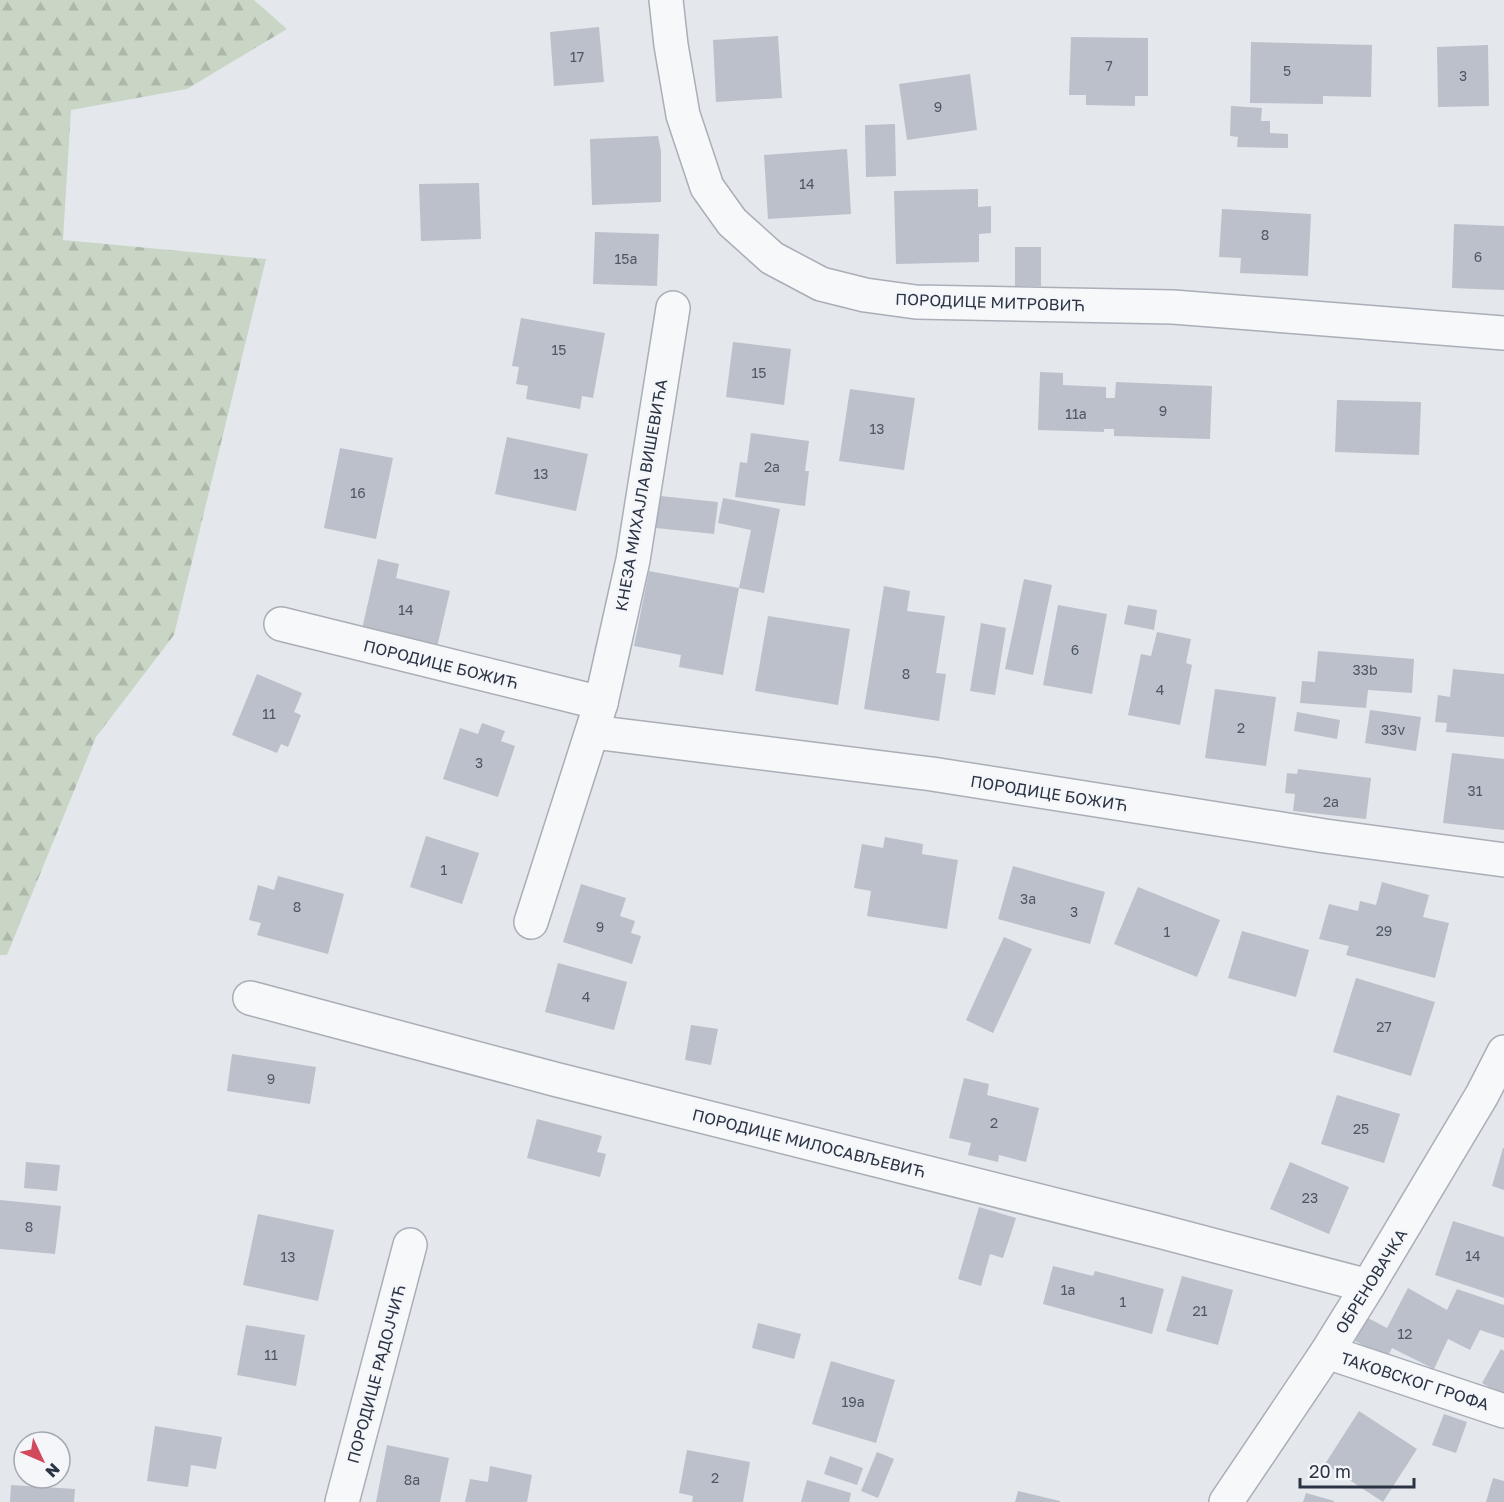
<svg xmlns="http://www.w3.org/2000/svg" width="1504" height="1502" viewBox="0 0 1504 1502" font-family="'Golos Text',sans-serif">
<style>
.forest{fill:url(#forest-firs)}
.building{fill:#bbc0ca}
.lines{fill:none;stroke-linecap:round;stroke-linejoin:round}
.minor-casing{stroke:#a9aeb7;stroke-width:36}
.minor{stroke:#f7f8fa;stroke-width:33}
.labels{text-anchor:middle;stroke-width:5;stroke-linejoin:round;paint-order:stroke}
.number-label{font-size:14px;fill:#4f5766}
.street-label{font-size:16px;fill:#2b3445;stroke:#f4f6f9}
</style>
<defs>
<pattern id="forest-firs" width="22" height="20" patternUnits="userSpaceOnUse" patternTransform="scale(1.5)"><rect width="22" height="20" fill="#c9d6c5"/><path d="M5 1l3.5 6h-7zM16 11l3.5 6h-7z" fill="#adb8ab"/></pattern>
</defs>
<rect width="100%" height="100%" fill="#e4e7ec"/>
<path class="forest" d="M 0,0 L 254,0 L 287,29 L 187,89 L 71,110 L 63,240 L 266,259 L 174,635 L 96,737 L 7,955 L 0,955 Z"/>
<g class="building">
<path d="M 599,27 L 604,82 L 554,86 L 550,32 Z"/>
<path d="M 778,36 L 782,98 L 716,102 L 713,40 Z"/>
<path d="M 1071,37 L 1148,38 L 1148,96 L 1135,96 L 1135,106 L 1086,105 L 1086,95 L 1069,95 Z"/>
<path d="M 1251,42 L 1372,45 L 1371,97 L 1323,96 L 1323,104 L 1250,103 Z"/>
<path d="M 1488,45 L 1489,106 L 1438,107 L 1437,47 Z"/>
<path d="M 970,74 L 977,130 L 907,140 L 899,84 Z"/>
<path d="M 1231,106 L 1262,108 L 1261,121 L 1270,121 L 1270,133 L 1288,134 L 1288,148 L 1237,147 L 1238,137 L 1230,136 Z"/>
<path d="M 895,124 L 896,176 L 866,177 L 865,125 Z"/>
<path d="M 658,136 L 661,151 L 661,202 L 592,205 L 590,139 Z"/>
<path d="M 847,149 L 851,214 L 768,219 L 764,155 Z"/>
<path d="M 479,183 L 481,239 L 421,241 L 419,184 Z"/>
<path d="M 978,189 L 978,207 L 991,206 L 991,233 L 979,234 L 979,262 L 896,264 L 894,191 Z"/>
<path d="M 1222,209 L 1311,214 L 1308,276 L 1240,273 L 1241,258 L 1219,257 Z"/>
<path d="M 1454,224 L 1504,226 L 1504,290 L 1452,288 Z"/>
<path d="M 595,232 L 659,234 L 657,286 L 593,284 Z"/>
<rect x="1015" y="247" width="26" height="39"/>
<path d="M 521,318 L 605,333 L 593,398 L 582,396 L 580,409 L 526,399 L 528,386 L 516,384 L 519,367 L 512,366 Z"/>
<path d="M 733,342 L 791,349 L 784,405 L 726,397 Z"/>
<path d="M 1040,372 L 1063,373 L 1063,385 L 1106,387 L 1106,398 L 1115,398 L 1113,422 L 1116,382 L 1212,386 L 1210,439 L 1114,436 L 1114,429 L 1104,429 L 1104,432 L 1038,430 Z"/>
<path d="M 850,389 L 915,398 L 904,470 L 839,461 Z"/>
<path d="M 1337,400 L 1421,402 L 1419,455 L 1335,452 Z"/>
<path d="M 751,433 L 809,441 L 805,471 L 809,471 L 805,506 L 735,497 L 740,462 L 747,463 Z"/>
<path d="M 507,437 L 588,454 L 576,511 L 495,494 Z"/>
<path d="M 340,448 L 393,458 L 376,539 L 324,528 Z"/>
<path d="M 660,496 L 718,502 L 714,534 L 656,528 Z"/>
<path d="M 723,498 L 780,509 L 764,593 L 739,588 L 751,530 L 718,523 Z"/>
<path d="M 378,559 L 399,564 L 396,578 L 450,591 L 437,647 L 362,629 Z"/>
<path d="M 649,571 L 739,588 L 723,675 L 679,667 L 681,655 L 634,646 Z"/>
<path d="M 1024,579 L 1052,585 L 1033,675 L 1005,669 Z"/>
<path d="M 884,586 L 910,591 L 907,611 L 945,616 L 936,673 L 946,674 L 939,721 L 864,709 Z"/>
<path d="M 1058,605 L 1107,614 L 1092,694 L 1043,685 Z"/>
<path d="M 1128,605 L 1157,610 L 1154,630 L 1124,624 Z"/>
<path d="M 768,616 L 850,629 L 838,705 L 755,691 Z"/>
<path d="M 981,623 L 1006,628 L 995,695 L 970,691 Z"/>
<path d="M 1157,632 L 1191,639 L 1186,663 L 1192,665 L 1180,725 L 1128,715 L 1141,654 L 1151,656 Z"/>
<path d="M 1318,651 L 1414,659 L 1412,693 L 1368,690 L 1366,708 L 1300,703 L 1302,681 L 1315,682 Z"/>
<path d="M 1453,669 L 1504,674 L 1504,737 L 1446,732 L 1447,723 L 1435,722 L 1438,695 L 1450,697 Z"/>
<path d="M 257,674 L 302,693 L 294,712 L 301,715 L 288,747 L 281,744 L 277,753 L 232,735 Z"/>
<path d="M 1215,689 L 1276,697 L 1266,766 L 1205,758 Z"/>
<path d="M 1370,710 L 1421,717 L 1416,751 L 1365,743 Z"/>
<path d="M 1297,712 L 1340,720 L 1337,739 L 1294,731 Z"/>
<path d="M 482,723 L 505,731 L 501,741 L 515,746 L 498,797 L 443,779 L 460,728 L 478,734 Z"/>
<path d="M 1452,753 L 1504,759 L 1504,830 L 1443,823 Z"/>
<path d="M 1298,769 L 1371,778 L 1366,819 L 1293,811 L 1295,794 L 1285,793 L 1287,773 L 1297,774 Z"/>
<path d="M 426,836 L 479,853 L 462,904 L 410,887 Z"/>
<path d="M 885,837 L 923,844 L 922,854 L 958,860 L 947,929 L 867,916 L 871,891 L 854,888 L 862,844 L 883,848 Z"/>
<path d="M 1013,866 L 1105,892 L 1090,944 L 998,919 Z"/>
<path d="M 278,876 L 344,894 L 328,954 L 257,935 L 261,923 L 249,920 L 258,885 L 274,890 Z"/>
<path d="M 1382,882 L 1429,895 L 1423,917 L 1449,923 L 1435,978 L 1346,955 L 1349,946 L 1319,939 L 1329,904 L 1358,911 L 1360,901 L 1376,905 Z"/>
<path d="M 581,884 L 626,898 L 620,916 L 635,921 L 631,933 L 641,936 L 632,964 L 563,942 Z"/>
<path d="M 1138,887 L 1220,920 L 1197,977 L 1114,944 Z"/>
<path d="M 1242,931 L 1309,950 L 1296,997 L 1228,978 Z"/>
<path d="M 1004,937 L 1032,949 L 993,1033 L 966,1020 Z"/>
<path d="M 558,963 L 627,982 L 614,1030 L 545,1012 Z"/>
<path d="M 1356,978 L 1435,1002 L 1411,1076 L 1333,1052 Z"/>
<path d="M 691,1025 L 718,1029 L 711,1065 L 685,1060 Z"/>
<path d="M 232,1054 L 316,1067 L 310,1104 L 227,1091 Z"/>
<path d="M 964,1078 L 989,1084 L 987,1095 L 1039,1108 L 1026,1162 L 999,1155 L 998,1162 L 968,1155 L 971,1143 L 949,1138 Z"/>
<path d="M 1337,1095 L 1400,1114 L 1384,1163 L 1321,1144 Z"/>
<path d="M 537,1119 L 602,1136 L 597,1152 L 606,1154 L 600,1177 L 527,1158 Z"/>
<path d="M 1503,1148 L 1504,1148 L 1504,1190 L 1492,1186 Z"/>
<path d="M 26,1162 L 60,1165 L 57,1191 L 24,1188 Z"/>
<path d="M 1290,1162 L 1349,1187 L 1329,1234 L 1270,1209 Z"/>
<path d="M 0,1200 L 61,1206 L 55,1254 L 0,1249 Z"/>
<path d="M 979,1207 L 1016,1218 L 1003,1258 L 990,1254 L 981,1286 L 958,1279 Z"/>
<path d="M 258,1214 L 334,1230 L 318,1301 L 243,1285 Z"/>
<path d="M 1453,1221 L 1504,1237 L 1504,1298 L 1435,1275 Z"/>
<path d="M 1053,1266 L 1093,1276 L 1095,1271 L 1164,1289 L 1152,1334 L 1043,1304 Z"/>
<path d="M 1182,1276 L 1233,1290 L 1218,1345 L 1166,1331 Z"/>
<path d="M 1408,1288 L 1447,1310 L 1457,1289 L 1504,1305 L 1504,1338 L 1480,1330 L 1470,1350 L 1448,1339 L 1434,1369 L 1392,1348 L 1387,1358 L 1355,1341 L 1368,1318 L 1387,1328 Z"/>
<path d="M 758,1323 L 801,1334 L 794,1359 L 752,1348 Z"/>
<path d="M 246,1325 L 305,1335 L 296,1386 L 237,1375 Z"/>
<path d="M 1501,1349 L 1504,1351 L 1504,1396 L 1482,1383 Z"/>
<path d="M 831,1361 L 895,1380 L 876,1443 L 812,1424 Z"/>
<path d="M 1359,1411 L 1417,1449 L 1383,1502 L 1325,1464 Z"/>
<path d="M 1444,1414 L 1467,1422 L 1456,1453 L 1432,1445 Z"/>
<path d="M 155,1426 L 222,1437 L 216,1469 L 191,1465 L 188,1487 L 147,1481 Z"/>
<path d="M 387,1445 L 449,1458 L 440,1502 L 376,1502 Z"/>
<path d="M 687,1450 L 750,1462 L 743,1502 L 692,1502 L 693,1496 L 679,1493 Z"/>
<path d="M 877,1452 L 894,1459 L 878,1498 L 861,1491 Z"/>
<path d="M 830,1456 L 863,1468 L 857,1485 L 824,1474 Z"/>
<path d="M 490,1466 L 532,1475 L 527,1502 L 465,1502 L 470,1479 L 488,1482 Z"/>
<path d="M 1493,1478 L 1504,1481 L 1504,1502 L 1486,1502 Z"/>
<path d="M 807,1480 L 851,1493 L 849,1502 L 801,1502 Z"/>
<path d="M 11,1485 L 75,1489 L 74,1502 L 10,1502 Z"/>
<path d="M 1018,1491 L 1060,1501 L 1060,1502 L 1015,1502 Z"/>
<path d="M 1306,1493 L 1334,1501 L 1334,1502 L 1303,1502 Z"/>
</g>
<g class="lines">
<g class="minor-casing">
<g id="minor">
<path d="M 666,0 L 671,45 L 683,115 L 707,187 L 732,222 L 772,258 L 821,284 L 865,295 L 916,302 L 1173,307 L 1504,333"/>
<path d="M 281,624 L 601,703"/>
<path d="M 593,732 L 932,774 L 1325,836 L 1504,860"/>
<path d="M 531,922 L 601,703 L 633,560 L 673,308"/>
<path d="M 250,998 L 554,1079 L 1155,1230 L 1368,1286"/>
<path d="M 1327,1352 L 1504,1411"/>
<path d="M 342,1502 L 410,1245"/>
<path d="M 1226,1502 L 1327,1352 L 1368,1286 L 1482,1095 L 1504,1052"/>
</g>
</g>
<use href="#minor" class="minor"/>
</g>
<g class="labels">
<g class="number-label">
<text x="577" y="62">17</text>
<text x="1109" y="71">7</text>
<text x="1287" y="76">5</text>
<text x="1463" y="81">3</text>
<text x="938" y="112">9</text>
<text x="807" y="189">14</text>
<text x="1265" y="240">8</text>
<text x="1478" y="262">6</text>
<text x="626" y="264">15a</text>
<text x="559" y="355">15</text>
<text x="759" y="378">15</text>
<text x="1163" y="416">9</text>
<text x="1076" y="419">11a</text>
<text x="877" y="434">13</text>
<text x="772" y="472">2a</text>
<text x="541" y="479">13</text>
<text x="358" y="498">16</text>
<text x="406" y="615">14</text>
<text x="1075" y="655">6</text>
<text x="1365" y="675">33b</text>
<text x="906" y="679">8</text>
<text x="1160" y="695">4</text>
<text x="269" y="719">11</text>
<text x="1241" y="733">2</text>
<text x="1393" y="735">33v</text>
<text x="479" y="768">3</text>
<text x="1475" y="796">31</text>
<text x="1331" y="807">2a</text>
<text x="444" y="875">1</text>
<text x="1028" y="904">3a</text>
<text x="297" y="912">8</text>
<text x="1074" y="917">3</text>
<text x="600" y="932">9</text>
<text x="1384" y="936">29</text>
<text x="1167" y="937">1</text>
<text x="586" y="1002">4</text>
<text x="1384" y="1032">27</text>
<text x="271" y="1084">9</text>
<text x="994" y="1128">2</text>
<text x="1361" y="1134">25</text>
<text x="1310" y="1203">23</text>
<text x="29" y="1232">8</text>
<text x="1473" y="1261">14</text>
<text x="288" y="1262">13</text>
<text x="1068" y="1295">1a</text>
<text x="1123" y="1307">1</text>
<text x="1200" y="1316">21</text>
<text x="1405" y="1339">12</text>
<text x="271" y="1360">11</text>
<text x="853" y="1407">19a</text>
<text x="715" y="1483">2</text>
<text x="412" y="1485">8a</text>
</g>
<g class="street-label">
<text transform="translate(990 302) rotate(2)" y="6">ПОРОДИЦЕ МИТРОВИЋ</text>
<text transform="translate(641 495) rotate(-80)" y="6">КНЕЗА МИХАЈЛА ВИШЕВИЋА</text>
<text transform="translate(441 664) rotate(14)" y="6">ПОРОДИЦЕ БОЖИЋ</text>
<text transform="translate(1049 793) rotate(9)" y="6">ПОРОДИЦЕ БОЖИЋ</text>
<text transform="translate(809 1143) rotate(14)" y="6">ПОРОДИЦЕ МИЛОСАВЉЕВИЋ</text>
<text transform="translate(1371 1281) rotate(-58)" y="6">ОБРЕНОВАЧКА</text>
<text transform="translate(376 1374) rotate(-75)" y="6">ПОРОДИЦЕ РАДОЈЧИЋ</text>
<text transform="translate(1415 1381) rotate(18)" y="6">ТАКОВСКОГ ГРОФА</text>
</g>
</g>
<g transform="translate(42 1460) rotate(134)"><circle r="28" fill="#f4f6f9" stroke="#a4a8b1" stroke-width="1.5"/>
<path d="M0-4.5L10 22L0 15L-10 22Z" fill="#d1495b"/>
<text y="-9" font-size="16" font-weight="bold" text-anchor="middle" fill="#2b3445">N</text>
</g>
<path d="M1300 1478v9h114v-9" fill="none" stroke="#2b3445" stroke-width="3"/>
<text x="1309" y="1478" font-size="18" fill="#2b3445" stroke="#f4f6f9" stroke-width="4.5" paint-order="stroke">20 m</text>
</svg>
